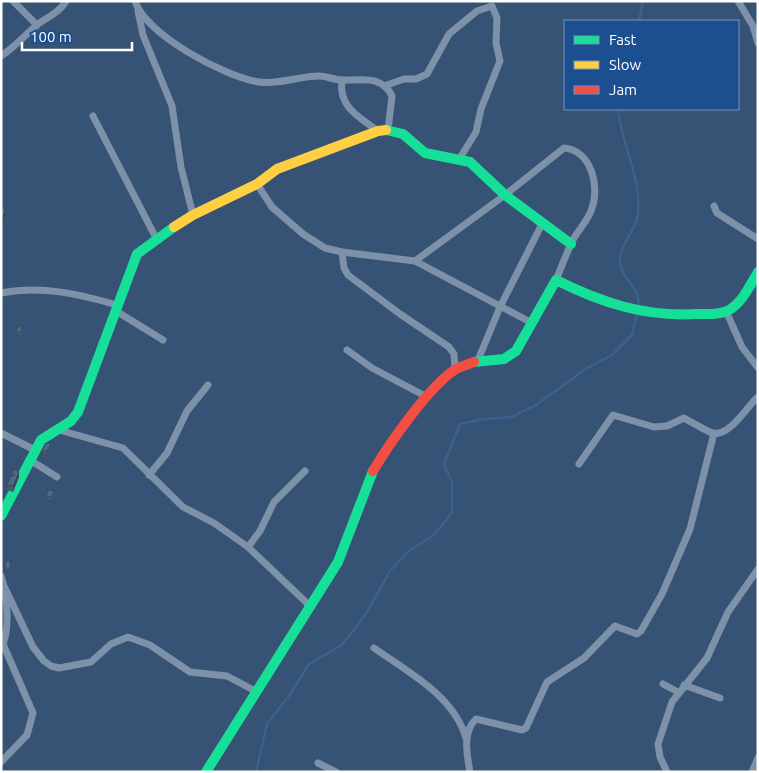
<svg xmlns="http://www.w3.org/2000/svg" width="759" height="773" viewBox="0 0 759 773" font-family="Ubuntu,sans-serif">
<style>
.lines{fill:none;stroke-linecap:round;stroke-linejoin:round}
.stream{stroke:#3b618d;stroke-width:2.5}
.street{stroke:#7d92a8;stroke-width:7}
.fast{stroke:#16e098;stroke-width:10}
.slow{stroke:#ffcf43;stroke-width:10}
.jam{stroke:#f24e42;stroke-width:10}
.wall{fill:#475a72}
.shaded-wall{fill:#394a5c}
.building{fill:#526984;stroke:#394a5c}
</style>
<rect width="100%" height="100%" fill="#365274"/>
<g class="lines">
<g class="stream">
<path d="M 639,21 L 643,1"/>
<path d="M 618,109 C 621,144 642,178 638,214 C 636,233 615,248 621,267 C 626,282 641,289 638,308"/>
<path d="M 256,772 L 267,724 L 289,696 L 309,664 L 342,645 L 364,617 L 390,571 L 409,551 L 434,535 L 452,513 L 452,482 L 444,464 L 460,424 L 484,419 L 512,417 L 536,405 L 587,368 L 612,355 L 632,335 L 637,314"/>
</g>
<g class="street">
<path d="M 13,1 L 37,25"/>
<path d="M 135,1 C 146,35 225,77 259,82 C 279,85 299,76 319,76 C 327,76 334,80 342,80 C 360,81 382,74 392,96 L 388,130"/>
<path d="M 738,1 L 753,26 L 758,43"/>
<path d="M 138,11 L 143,35 L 172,106 L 181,167 L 193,215"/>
<path d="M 1,56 C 15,47 25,35 38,24 C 48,17 60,12 66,1"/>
<path d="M 342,80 C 338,107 359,117 378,131"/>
<path d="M 384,86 L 404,79 L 416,79 L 427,74 L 449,34 L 477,11 L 492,6 L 497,18 L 496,43 L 500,61 L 481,109 L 476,132 L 460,158"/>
<path d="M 93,116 L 156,238"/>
<path d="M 257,184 L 272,207 L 303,234 L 325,248 L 342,252 L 415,261 L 532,323"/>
<path d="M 714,206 L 717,213 L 758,239"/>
<path d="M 342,252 L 344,268 L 348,275 L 400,314 L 449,347 L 454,354 L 455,370"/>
<path d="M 415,261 L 505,195 L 564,148 C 591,150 600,186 592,208 C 589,219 580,228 574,238 C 567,251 562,266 556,280"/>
<path d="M 1,293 C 41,285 79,294 117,305"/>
<path d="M 116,311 L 163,340"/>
<path d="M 726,311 L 742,347 L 758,368"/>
<path d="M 347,350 L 372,368 L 427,397"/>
<path d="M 478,360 L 500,307 L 542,224"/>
<path d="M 59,430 L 123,448 L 183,507 L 214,523 L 248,547 L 310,606"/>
<path d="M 1,433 L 35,450"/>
<path d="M 30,460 L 57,477"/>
<path d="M 579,464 L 613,415 L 654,427 L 667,426 L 684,418 C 693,423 703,429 712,433 C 729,438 747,406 758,397"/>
<path d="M 149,475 L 167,453 L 187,411 L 208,385"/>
<path d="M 248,547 L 260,531 L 274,502 L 305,471"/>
<path d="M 1,576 C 7,593 11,631 1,648"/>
<path d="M 5,588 L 33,647 L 44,661 L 51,666 L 59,668 L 91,662 L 111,644 L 128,637 L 150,645 L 190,672 L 227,676 L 257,692"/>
<path d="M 374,648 C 408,672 454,696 466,738"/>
<path d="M 663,684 L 678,692"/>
<path d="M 684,685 L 720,698"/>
<path d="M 1,762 L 27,735 L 33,713 L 3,644"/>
<path d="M 318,763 L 336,772"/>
<path d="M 470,772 C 467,755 462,732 476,719 L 522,730 L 526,728 L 547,682 L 584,658 L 615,626 L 637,634 L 641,631 L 662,594 L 690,529 L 714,433"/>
<path d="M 667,772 L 660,757 L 658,744 L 672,702 L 707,658 L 728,612 L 758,569"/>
<path d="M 752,772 L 758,758"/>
</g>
<g class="fast">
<path d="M 386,130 L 403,134 L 425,153 L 470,162 L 505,195 L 571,244"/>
<path d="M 474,362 L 504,359 L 516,351 L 556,280 C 602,303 645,317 696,314 C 706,314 719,315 727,311 C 742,304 750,285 758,272"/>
<path d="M 1,516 L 41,440 L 71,421 L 78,412 L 137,254 L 174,227"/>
<path d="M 206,772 L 338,562 L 373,471"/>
</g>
<path class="slow" d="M 174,227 L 193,215 L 257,184 L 277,169 L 378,131 L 386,130"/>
<path class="jam" d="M 373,471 C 389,444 430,385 456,369 C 462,366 468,364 474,362"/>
</g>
<g class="wall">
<path d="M 22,330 L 21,335 L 16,333 L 16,331 Z"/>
<path d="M 51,446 L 47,454 L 42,454 L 42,451 Z"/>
<path d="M 12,472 L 19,477 L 13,492 L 7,490 L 7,485 L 12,476 Z"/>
<path d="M 54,494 L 52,499 L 46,500 L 46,497 Z"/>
</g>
<g class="shaded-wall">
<path d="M 6,209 L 6,214 L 1,226 L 1,220 Z"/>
<path d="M 51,444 L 51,446 L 47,454 L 47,451 Z"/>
<path d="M 19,472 L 19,477 L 13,492 L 13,486 Z"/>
</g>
<g class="building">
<path d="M 1,207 L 6,209 L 1,220 Z"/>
<path d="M 18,326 L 22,327 L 21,332 L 16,331 Z"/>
<path d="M 46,443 L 51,444 L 47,451 L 42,451 Z"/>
<path d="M 14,469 L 19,472 L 13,486 L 7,485 L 11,476 L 15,476 L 12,472 Z"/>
<path d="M 48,490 L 54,491 L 52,496 L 46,497 Z"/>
<path d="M 9,559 L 11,566 L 8,570 L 4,565 Z"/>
</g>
<rect width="759" height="773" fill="none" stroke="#ffffff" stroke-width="5"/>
<rect x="564" y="20" width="175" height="90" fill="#1b4f8f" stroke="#7695bc"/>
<rect x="574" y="36" width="25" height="8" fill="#16e098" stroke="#7695bc"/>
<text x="609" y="45" font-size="15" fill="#ffffff">Fast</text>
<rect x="574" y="61" width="25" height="8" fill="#ffcf43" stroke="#7695bc"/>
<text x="609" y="70" font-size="15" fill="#ffffff">Slow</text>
<rect x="574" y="86" width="25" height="8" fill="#f24e42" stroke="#7695bc"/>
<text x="609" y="95" font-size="15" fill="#ffffff">Jam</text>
<path d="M22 42v8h110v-8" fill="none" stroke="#ffffff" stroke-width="2.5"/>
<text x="30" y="42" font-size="15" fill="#ffffff" stroke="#1b4f8f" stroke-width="4" paint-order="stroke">100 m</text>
</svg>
